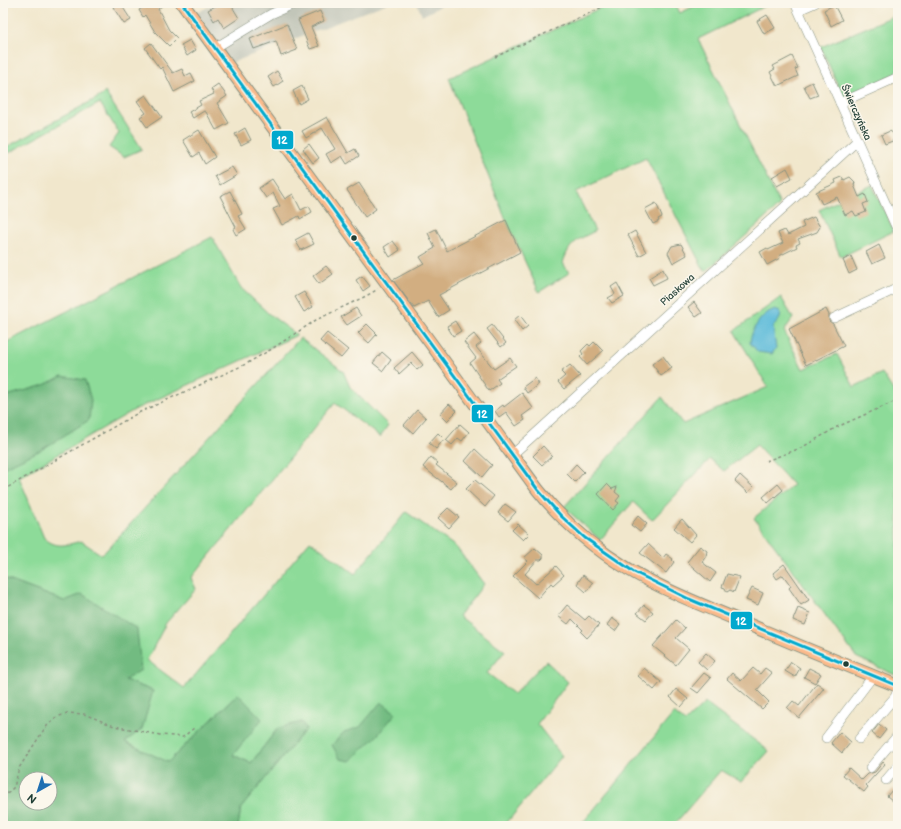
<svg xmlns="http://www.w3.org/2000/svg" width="901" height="829" viewBox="0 0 901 829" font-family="'Balsamiq Sans',sans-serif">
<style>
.industrial{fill:#c2c6b9}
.green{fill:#8ddb99;stroke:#568c66}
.forest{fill:#72bb81;stroke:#487c5a;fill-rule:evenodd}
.water{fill:#5abad9;stroke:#3c7c86}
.building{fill:#d2ae81}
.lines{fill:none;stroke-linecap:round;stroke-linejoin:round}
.minor-casing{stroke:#889280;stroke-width:10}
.major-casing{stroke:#889280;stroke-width:14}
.path{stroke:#889280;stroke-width:1.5;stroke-dasharray:3 3;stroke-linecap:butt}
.minor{stroke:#fff;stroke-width:9}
.major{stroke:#fbbb8c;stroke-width:12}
.bus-1-casing{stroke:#fbf7ec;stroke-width:6}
.bus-1{stroke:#00a9ce;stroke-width:3}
.bus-dot{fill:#1f3d34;stroke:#fbf7ec;stroke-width:1.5}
.labels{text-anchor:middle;stroke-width:3;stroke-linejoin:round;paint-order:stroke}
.street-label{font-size:10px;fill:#1f3d34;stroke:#fbf7ec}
.line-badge{stroke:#fbf7ec;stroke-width:1.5}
.badge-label{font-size:11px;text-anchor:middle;font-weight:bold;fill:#fff}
</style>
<rect width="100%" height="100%" fill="#fbf7ec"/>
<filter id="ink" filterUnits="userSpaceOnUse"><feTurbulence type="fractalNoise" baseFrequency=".025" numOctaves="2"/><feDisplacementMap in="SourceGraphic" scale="8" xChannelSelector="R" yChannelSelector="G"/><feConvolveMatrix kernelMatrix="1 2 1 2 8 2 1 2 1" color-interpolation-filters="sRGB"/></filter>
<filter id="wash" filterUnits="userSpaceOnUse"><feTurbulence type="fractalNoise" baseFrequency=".012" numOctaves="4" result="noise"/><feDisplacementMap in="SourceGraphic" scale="16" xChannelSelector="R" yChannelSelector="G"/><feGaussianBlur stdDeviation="0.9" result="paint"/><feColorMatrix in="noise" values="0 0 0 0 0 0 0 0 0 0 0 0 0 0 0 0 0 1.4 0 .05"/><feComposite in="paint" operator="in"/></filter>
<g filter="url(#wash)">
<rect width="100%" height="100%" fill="#f1e7cc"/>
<g class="industrial">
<path d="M 215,3 L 388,3 L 231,63 L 197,13 Z"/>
<path d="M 417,3 L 446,3 L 422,16 Z"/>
</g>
<g class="green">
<path d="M 611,3 L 675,3 L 680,13 L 701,3 L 771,3 L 698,39 L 780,205 L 705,272 L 646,158 L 576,192 L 595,231 C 577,240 569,243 563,263 L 569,273 L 539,292 L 506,220 L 449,78 Z"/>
<path d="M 898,14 L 898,73 L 843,97 L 821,47 Z"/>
<path d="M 105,92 L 142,149 L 124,157 L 109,147 L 119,133 L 100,103 L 3,156 L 3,149 L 101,96 Z"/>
<path d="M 872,185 L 894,231 L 841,257 L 819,210 Z"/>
<path d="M 212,237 L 241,288 L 269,314 L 297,335 L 136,409 L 19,477 L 44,538 C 57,549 66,545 81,541 L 102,555 L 300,338 L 343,371 L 350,387 L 388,425 L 380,437 L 335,403 L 191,578 L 196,589 L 166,623 L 147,660 L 184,688 L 310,541 L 355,574 L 406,512 L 456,547 L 484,584 L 459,616 L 505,651 L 487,673 L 514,694 L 546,661 L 568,682 L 537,724 L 562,756 L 504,826 L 238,826 L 241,808 L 306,729 L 278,728 L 251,763 L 233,755 L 238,694 L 168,762 L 124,742 L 153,691 L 125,680 L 64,601 L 3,578 L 3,344 Z"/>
<path d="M 781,297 L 793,318 L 784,331 L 803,369 L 837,354 L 854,387 L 882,373 L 898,398 L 898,671 L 895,675 L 856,657 L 754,518 L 793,485 L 757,445 L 724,471 L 710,459 L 652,520 L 633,502 L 600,540 L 564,507 L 662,397 L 683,424 L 768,387 L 734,331 Z"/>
<path d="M 705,703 L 769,751 L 741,782 L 721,770 L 673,826 L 580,826 L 674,713 L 685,722 Z"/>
</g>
<g class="forest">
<path d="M 62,376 L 85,380 L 91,400 L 89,420 L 41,450 L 3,468 L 3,397 L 44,385 Z"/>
<path d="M 3,578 L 64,601 L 82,594 L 137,629 L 141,670 L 125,680 L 153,691 L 142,729 L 125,742 L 168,762 L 238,694 L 262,719 L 233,755 L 251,763 L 278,728 L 302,722 L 306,729 L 241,808 L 238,826 L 3,826 ZM 26,779 L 50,779 L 50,803 L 26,803 Z"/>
<path d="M 381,702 L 396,713 L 376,737 L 350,761 L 340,759 L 332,745 L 344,732 L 360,727 Z"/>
</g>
<path class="water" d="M 775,309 L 780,311 C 782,319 778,321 773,327 L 776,348 L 772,354 L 758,352 L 750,343 C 751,329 762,313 775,309 Z"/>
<g id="blocks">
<g class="building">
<path d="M 118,3 L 120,3 L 131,20 L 124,24 L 113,7 Z"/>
<path d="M 151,3 L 166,3 L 158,9 L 169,30 L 177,38 L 169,46 L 155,32 L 145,15 L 143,17 L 139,10 Z"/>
<path d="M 221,3 L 230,3 L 239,18 L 224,28 L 218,18 L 214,21 L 208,10 Z"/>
<path d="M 834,5 L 842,20 L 831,26 L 824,10 Z"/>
<path d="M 320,11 L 324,21 L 311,27 L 319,46 L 310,49 L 298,20 Z"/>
<path d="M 767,15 L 775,28 L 764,34 L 757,21 Z"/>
<path d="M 287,24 L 297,50 L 281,56 L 276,41 L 254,49 L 250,39 Z"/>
<path d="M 190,40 L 196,50 L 187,56 L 181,45 Z"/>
<path d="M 151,43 L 173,73 L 182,69 L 185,76 L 191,73 L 195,81 L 174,92 L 162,67 L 160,69 L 145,48 Z"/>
<path d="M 792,56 L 798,68 L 795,69 L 798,76 L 777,86 L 770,72 L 775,69 L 773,66 Z"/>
<path d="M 277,71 L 283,81 L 274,87 L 268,77 Z"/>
<path d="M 812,82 L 818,95 L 810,98 L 804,86 Z"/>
<path d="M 218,84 L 227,96 L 217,103 L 229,123 L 216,130 L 206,112 L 204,111 L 193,118 L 189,112 L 201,105 L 199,101 L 214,94 L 211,89 Z"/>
<path d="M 302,86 L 308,99 L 299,104 L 293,91 Z"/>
<path d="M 146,95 L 162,117 L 147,127 L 140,117 L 146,113 L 137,101 Z"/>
<path d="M 327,117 L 348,153 L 355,149 L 359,156 L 347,164 L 342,156 L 331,163 L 326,154 L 335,149 L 322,128 L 306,138 L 302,131 Z"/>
<path d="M 245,128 L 251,140 L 241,145 L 235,134 Z"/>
<path d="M 199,130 L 215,157 L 205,164 L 199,153 L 193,157 L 183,140 Z"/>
<path d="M 890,131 L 894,134 L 895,140 L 885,144 L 881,135 Z"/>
<path d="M 309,144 L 319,158 L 313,163 L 303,149 Z"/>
<path d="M 232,167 L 237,175 L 220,185 L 215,176 Z"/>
<path d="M 787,168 L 792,178 L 777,186 L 772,177 Z"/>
<path d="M 842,177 L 844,180 L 850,177 L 855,182 L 854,185 L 859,197 L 865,194 L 868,202 L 863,204 L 866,212 L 856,216 L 853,211 L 845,215 L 837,197 L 822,204 L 816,192 L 836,183 L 835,180 Z"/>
<path d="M 272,179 L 285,199 L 293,194 L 301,210 L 309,206 L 312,212 L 300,219 L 299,216 L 282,225 L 273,209 L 280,206 L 273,193 L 266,198 L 259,188 Z"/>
<path d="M 359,183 L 376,209 L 365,217 L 347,190 Z"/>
<path d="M 230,191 L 242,214 L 238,216 L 246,229 L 236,235 L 233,229 L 236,227 L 220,196 Z"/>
<path d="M 656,203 L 662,217 L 658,219 L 659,221 L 653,224 L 645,209 Z"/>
<path d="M 814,217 L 820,227 L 817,232 L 798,239 L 800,243 L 796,245 L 797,247 L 779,256 L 780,258 L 767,265 L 760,252 L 767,248 L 768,250 L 783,243 L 778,233 L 785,230 L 788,235 L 804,227 L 802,222 Z"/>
<path d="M 506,220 L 520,252 L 439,295 L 449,310 L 438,317 L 428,301 L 414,308 L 393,280 L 424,263 L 420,257 L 435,248 L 428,233 L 436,229 L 447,251 Z"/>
<path d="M 635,231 L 646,252 L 639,256 L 628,235 Z"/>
<path d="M 308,233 L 314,244 L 301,250 L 295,240 Z"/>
<path d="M 393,241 L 400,250 L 390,257 L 384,247 Z"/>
<path d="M 681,244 L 687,255 L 673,263 L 668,253 L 672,246 Z"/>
<path d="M 879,245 L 885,258 L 872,264 L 866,252 Z"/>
<path d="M 851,256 L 857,270 L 849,274 L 843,260 Z"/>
<path d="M 326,266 L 333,274 L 319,284 L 313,276 Z"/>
<path d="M 663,269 L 667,278 L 653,285 L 649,278 Z"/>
<path d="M 362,276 L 370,286 L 363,291 L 356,280 Z"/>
<path d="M 617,283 L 624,296 L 612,303 L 608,298 L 615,294 L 611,287 Z"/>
<path d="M 304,292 L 313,307 L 304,312 L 295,297 Z"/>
<path d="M 694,302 L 702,313 L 696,317 L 688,307 Z"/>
<path d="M 356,308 L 361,316 L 347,325 L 341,317 Z"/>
<path d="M 826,309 L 829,315 L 829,321 L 833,324 L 844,346 L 806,365 L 789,329 Z"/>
<path d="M 520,315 L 528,326 L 522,331 L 514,320 Z"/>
<path d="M 455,321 L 461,331 L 453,336 L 447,326 Z"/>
<path d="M 367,324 L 377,334 L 369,343 L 358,333 Z"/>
<path d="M 492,325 L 506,343 L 501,347 L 487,329 Z"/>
<path d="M 327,333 L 348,350 L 341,358 L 320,341 Z"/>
<path d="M 474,334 L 481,343 L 476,347 L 494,369 L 510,358 L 516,366 L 497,379 L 500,383 L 489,391 L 470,363 L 476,358 L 464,342 Z"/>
<path d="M 594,342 L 603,351 L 587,365 L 580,357 L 583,354 L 581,351 L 588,344 L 590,346 Z"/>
<path d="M 382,352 L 391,360 L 383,371 L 373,363 Z"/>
<path d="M 412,352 L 423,365 L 417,370 L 411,363 L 399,374 L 394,368 Z"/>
<path d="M 663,356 L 672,368 L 661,376 L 652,364 Z"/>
<path d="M 570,365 L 580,376 L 564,389 L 558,382 L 565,376 L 561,372 Z"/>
<path d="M 535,378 L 539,384 L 527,393 L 523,387 Z"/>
<path d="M 522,393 L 533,408 L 522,416 L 525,420 L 516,426 L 506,412 L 499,417 L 495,411 L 503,405 L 504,407 Z"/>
<path d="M 449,404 L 457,411 L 447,421 L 440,414 Z"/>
<path d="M 417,410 L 426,418 L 413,433 L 404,425 Z"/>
<path d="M 460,424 L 469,432 L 462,441 L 458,438 L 452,445 L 446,440 Z"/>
<path d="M 438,433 L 444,439 L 436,449 L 429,443 Z"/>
<path d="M 543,446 L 552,456 L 542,465 L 533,456 Z"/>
<path d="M 475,449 L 492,465 L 482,477 L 465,461 Z"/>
<path d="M 431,457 L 438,463 L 436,465 L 457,482 L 451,489 L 423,467 Z"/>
<path d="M 576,464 L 584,472 L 575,482 L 567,474 Z"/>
<path d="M 740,475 L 753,487 L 748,493 L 735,481 Z"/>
<path d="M 475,480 L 494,496 L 485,507 L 466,489 Z"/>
<path d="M 607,484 L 612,489 L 617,487 L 615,492 L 620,496 L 616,501 L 619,503 L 613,510 L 598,494 Z"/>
<path d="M 778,484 L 783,490 L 768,503 L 763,497 Z"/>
<path d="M 505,504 L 516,512 L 508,521 L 498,513 Z"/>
<path d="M 448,508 L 459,517 L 449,528 L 438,518 Z"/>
<path d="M 638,516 L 647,524 L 640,532 L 631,525 Z"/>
<path d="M 682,519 L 696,535 L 690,542 L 674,528 Z"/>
<path d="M 518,524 L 529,534 L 523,540 L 512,530 Z"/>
<path d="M 648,544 L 663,558 L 666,554 L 673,559 L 672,560 L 674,562 L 666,573 L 640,553 Z"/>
<path d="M 700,546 L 707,551 L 706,556 L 702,562 L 716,573 L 710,582 L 687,562 Z"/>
<path d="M 535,548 L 543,555 L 543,558 L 541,560 L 537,560 L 525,574 L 536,584 L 556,566 L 564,575 L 553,585 L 551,583 L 538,598 L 513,576 L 528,561 L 524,558 Z"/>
<path d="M 784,564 L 809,600 L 801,605 L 789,588 L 791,586 L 783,575 L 777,579 L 773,573 Z"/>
<path d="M 727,574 L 740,577 L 734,592 L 730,590 L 727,592 L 725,588 L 722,587 Z"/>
<path d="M 583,575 L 593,583 L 586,592 L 577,584 Z"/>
<path d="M 752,588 L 763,593 L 758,605 L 746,600 Z"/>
<path d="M 567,605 L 585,620 L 589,616 L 599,625 L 587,638 L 581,632 L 583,630 L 572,619 L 568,624 L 558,616 Z"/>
<path d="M 644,605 L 653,612 L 646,620 L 637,613 Z"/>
<path d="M 798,608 L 810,613 L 805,625 L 793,620 Z"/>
<path d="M 612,618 L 620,624 L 615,631 L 607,625 Z"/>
<path d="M 676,620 L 685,628 L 676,638 L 689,649 L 676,665 L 653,646 Z"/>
<path d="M 706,653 L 715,661 L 707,670 L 698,662 Z"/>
<path d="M 791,662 L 800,668 L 795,677 L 785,671 Z"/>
<path d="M 644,668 L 661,682 L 654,690 L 638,676 Z"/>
<path d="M 753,668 L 760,674 L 765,668 L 772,673 L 757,690 L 769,702 L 762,709 L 727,679 L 732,673 L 741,681 Z"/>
<path d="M 809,668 L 821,674 L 815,683 L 804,677 Z"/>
<path d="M 704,673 L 711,678 L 698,693 L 691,688 Z"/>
<path d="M 817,683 L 824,688 L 799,718 L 787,708 L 793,701 L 799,706 Z"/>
<path d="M 676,689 L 688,699 L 681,707 L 670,697 Z"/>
<path d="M 879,724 L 886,730 L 879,739 L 872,733 Z"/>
<path d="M 840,732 L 851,742 L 842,753 L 831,743 Z"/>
<path d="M 883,762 L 885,764 L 866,785 L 868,787 L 864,792 L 843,775 L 849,768 L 862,780 L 868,774 L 875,772 Z"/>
<path d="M 893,789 L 898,793 L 898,805 L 887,796 Z"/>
</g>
</g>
</g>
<g filter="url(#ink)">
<use href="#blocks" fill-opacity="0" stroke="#889280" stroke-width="1"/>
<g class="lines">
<g class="minor-casing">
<g id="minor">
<path d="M 795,3 L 898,231"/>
<path d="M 799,10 L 815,3"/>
<path d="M 215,48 L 271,14 L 296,3"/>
<path d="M 840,103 L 898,77"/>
<path d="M 834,318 L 898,288"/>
<path d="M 512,455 L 857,141"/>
<path d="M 826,738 L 873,676"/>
<path d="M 859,739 L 895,697 L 898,690"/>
<path d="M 870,768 L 898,735"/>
<path d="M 886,780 L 898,766"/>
</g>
</g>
<g class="major-casing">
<path id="major" d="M 182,3 L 538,490 C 599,566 663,589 750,625 C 799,646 848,666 898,686"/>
</g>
<g class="path">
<path d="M 495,57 L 611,3"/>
<path d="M 766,461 L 801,448 L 837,427 L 898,400"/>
<path d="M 3,490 L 138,413 L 246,364 L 270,350 L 316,320 L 366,296 L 378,289"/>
<path d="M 3,798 L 14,787 L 19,768 L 45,728 L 55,718 L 67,713 L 84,714 L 114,726 L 160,735 L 183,737 L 194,728"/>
</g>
<use href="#minor" class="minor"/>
<use href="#major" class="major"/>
<g class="bus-1-casing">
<path id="bus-1" d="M 182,3 L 538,490 L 561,516 L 585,538 L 634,572 L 689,599 L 898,686"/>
</g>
<use href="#bus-1" class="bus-1"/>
</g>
</g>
<g class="bus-dot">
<circle cx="354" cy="238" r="3.5"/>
<circle cx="846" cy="664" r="3.5"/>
</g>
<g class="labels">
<g class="street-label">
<text transform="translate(857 112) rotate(66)" y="4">Świerczyńska</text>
<text transform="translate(677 289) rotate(-42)" y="4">Piaskowa</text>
</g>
</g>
<g class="line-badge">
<rect x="271" y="130" width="23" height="20" rx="4" fill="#00a9ce"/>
<rect x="471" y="404" width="23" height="19" rx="4" fill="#00a9ce"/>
<rect x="730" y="611" width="23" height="19" rx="4" fill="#00a9ce"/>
</g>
<g class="badge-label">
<text x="282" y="144">12</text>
<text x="482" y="418">12</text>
<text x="741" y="625">12</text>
</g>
<rect width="901" height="829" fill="none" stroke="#fbf7ec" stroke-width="16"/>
<g transform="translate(38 791) rotate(219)"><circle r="19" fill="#fbf7ec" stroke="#a3ada2"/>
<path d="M0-3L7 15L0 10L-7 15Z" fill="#1f6fb2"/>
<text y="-6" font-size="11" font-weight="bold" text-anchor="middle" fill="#1f3d34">N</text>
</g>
</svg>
